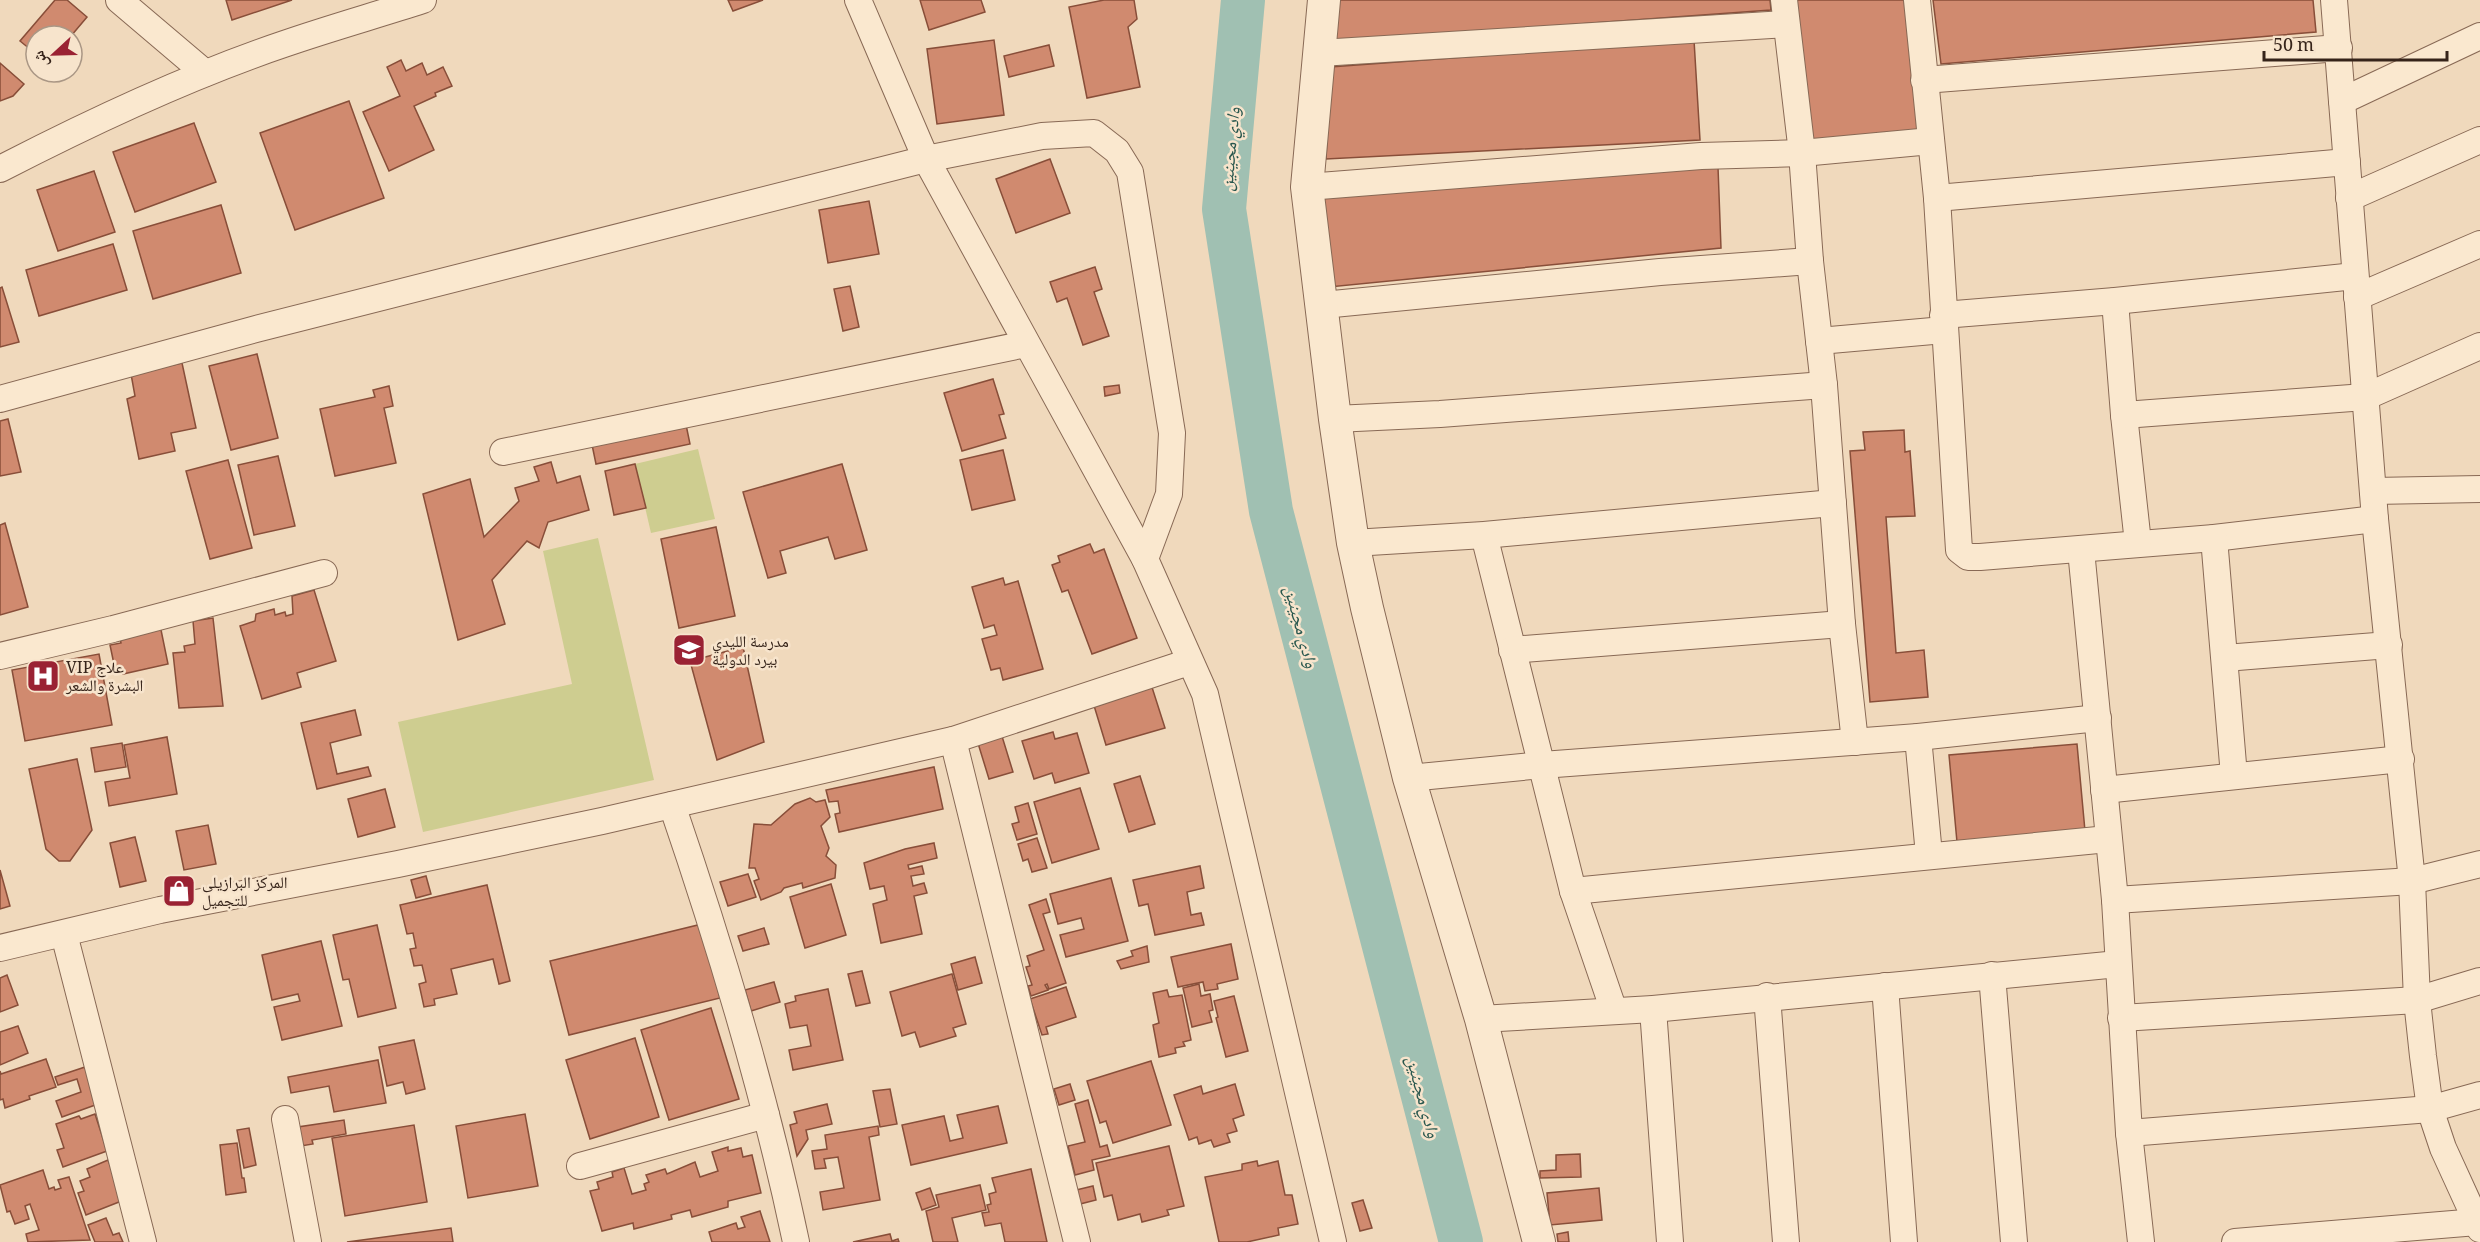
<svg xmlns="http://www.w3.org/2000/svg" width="2480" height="1242" viewBox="0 0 2480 1242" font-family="Georgia,'Noto Naskh Arabic',serif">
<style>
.green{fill:#cecd90}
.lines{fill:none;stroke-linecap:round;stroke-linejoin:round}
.river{stroke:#a0c0b2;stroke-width:44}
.building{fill:#d08a6f;stroke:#884e39;stroke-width:1.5}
.minor-casing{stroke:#886955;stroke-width:28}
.tertiary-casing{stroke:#886955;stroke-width:34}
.minor{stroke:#fae8cf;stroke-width:26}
.tertiary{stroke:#fae8cf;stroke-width:32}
.labels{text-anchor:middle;stroke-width:5;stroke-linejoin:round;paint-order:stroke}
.poi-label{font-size:16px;fill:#36241a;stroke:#f7e4cc;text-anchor:start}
.water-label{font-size:18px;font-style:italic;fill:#29574e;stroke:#f7e4cc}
</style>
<rect width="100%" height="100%" fill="#f0d9bc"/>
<g class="green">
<path d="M 698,449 L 715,519 L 651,533 L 635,464 Z"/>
<path d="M 598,538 L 654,780 L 423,832 L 398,722 L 572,684 L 543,551 Z"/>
</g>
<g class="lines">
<path class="river" d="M 1243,0 L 1224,209 L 1271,511 L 1461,1242"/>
</g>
<g class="building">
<path d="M 55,0 L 67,0 L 87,17 L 71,36 L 36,36 L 36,54 L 20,41 Z"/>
<path d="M 226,0 L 292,0 L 232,20 Z"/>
<path d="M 728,0 L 763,0 L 733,11 Z"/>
<path d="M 920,0 L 981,0 L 985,12 L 929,30 Z"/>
<path d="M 1104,0 L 1134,0 L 1137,19 L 1128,27 L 1140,87 L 1087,98 L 1069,7 Z"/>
<path d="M 1334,0 L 1770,0 L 1771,10 L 1332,42 Z"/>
<path d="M 1794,0 L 1908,0 L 1921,131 L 1808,141 Z"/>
<path d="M 1933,0 L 2313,0 L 2316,32 L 1941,64 Z"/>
<path d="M 994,40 L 1004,115 L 937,124 L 927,49 Z"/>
<path d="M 1694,40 L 1700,140 L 1326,159 L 1330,67 Z"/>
<path d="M 1049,45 L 1054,66 L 1009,77 L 1004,56 Z"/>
<path d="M 401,60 L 406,71 L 422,63 L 427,75 L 443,67 L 452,86 L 435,93 L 436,96 L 414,106 L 434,150 L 389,171 L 363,112 L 400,96 L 387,67 Z"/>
<path d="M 0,63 L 24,84 L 13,96 L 0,101 Z"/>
<path d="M 349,101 L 384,198 L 295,230 L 260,133 Z"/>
<path d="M 194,123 L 216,182 L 135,212 L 113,152 Z"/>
<path d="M 1050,159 L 1070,213 L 1016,233 L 996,179 Z"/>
<path d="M 1718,167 L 1721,248 L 1329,287 L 1320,196 Z"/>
<path d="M 94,171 L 115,232 L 58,251 L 37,190 Z"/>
<path d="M 869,201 L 879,254 L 828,263 L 819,210 Z"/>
<path d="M 221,205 L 241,273 L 153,299 L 133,231 Z"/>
<path d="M 113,244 L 127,290 L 39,316 L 26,270 Z"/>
<path d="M 1095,267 L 1102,289 L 1094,292 L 1109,336 L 1083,345 L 1067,298 L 1057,302 L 1050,282 Z"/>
<path d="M 850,286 L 859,327 L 843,331 L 834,289 Z"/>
<path d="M 2,287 L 19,342 L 0,347 L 0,288 Z"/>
<path d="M 257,354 L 278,438 L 231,450 L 209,366 Z"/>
<path d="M 182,363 L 196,428 L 171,433 L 175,451 L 139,459 L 127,399 L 135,396 L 131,374 Z"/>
<path d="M 993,379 L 1004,414 L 999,415 L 1006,438 L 962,451 L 944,393 Z"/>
<path d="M 1119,385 L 1120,393 L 1105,396 L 1104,387 Z"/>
<path d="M 389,386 L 393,406 L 384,408 L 396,463 L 335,476 L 320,409 L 375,397 L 373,390 Z"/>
<path d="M 684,415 L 690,444 L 596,464 L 590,435 Z"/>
<path d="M 8,419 L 21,472 L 0,476 L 0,421 Z"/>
<path d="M 1904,430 L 1905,452 L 1910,451 L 1915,516 L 1886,517 L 1896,653 L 1924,650 L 1928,697 L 1870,702 L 1850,451 L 1865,450 L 1863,432 Z"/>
<path d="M 1003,450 L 1015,500 L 972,510 L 960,460 Z"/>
<path d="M 278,456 L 295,526 L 254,535 L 238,465 Z"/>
<path d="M 228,460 L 252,548 L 210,559 L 186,471 Z"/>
<path d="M 551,462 L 557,483 L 580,476 L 589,510 L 548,522 L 539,548 L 527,541 L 492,580 L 505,624 L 458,640 L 423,494 L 470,479 L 484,537 L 519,501 L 515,488 L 539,481 L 534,467 Z"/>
<path d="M 635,464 L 646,508 L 614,515 L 605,471 Z"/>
<path d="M 842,464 L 867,550 L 835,559 L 828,537 L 780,551 L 786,573 L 768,578 L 743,492 Z"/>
<path d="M 5,523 L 28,607 L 0,615 L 0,525 Z"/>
<path d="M 716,527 L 735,616 L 679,628 L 661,539 Z"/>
<path d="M 1090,544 L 1094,553 L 1104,549 L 1137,638 L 1092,654 L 1068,590 L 1062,592 L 1052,565 L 1060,562 L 1058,556 Z"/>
<path d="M 1003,578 L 1005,585 L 1018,581 L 1043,669 L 1003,680 L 1000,668 L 991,670 L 982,639 L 997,635 L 994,625 L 984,628 L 972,587 Z"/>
<path d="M 314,590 L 336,661 L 297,673 L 301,687 L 262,699 L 240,626 L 255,621 L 256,614 L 274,609 L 275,615 L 285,612 L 286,616 L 293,614 L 292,596 Z"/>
<path d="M 213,618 L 223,706 L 179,708 L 173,653 L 185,652 L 184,646 L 195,644 L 193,621 Z"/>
<path d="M 160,625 L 168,664 L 123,674 L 122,667 L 115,669 L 110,645 L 121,643 L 119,633 Z"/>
<path d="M 743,647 L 764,742 L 717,760 L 690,661 Z"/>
<path d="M 99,654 L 112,725 L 25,741 L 12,670 Z"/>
<path d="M 1150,681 L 1165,728 L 1106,745 L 1092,699 Z"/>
<path d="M 355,710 L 361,735 L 330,743 L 337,774 L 368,767 L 371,776 L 317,789 L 301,723 Z"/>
<path d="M 1053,732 L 1055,739 L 1077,733 L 1089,773 L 1055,783 L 1052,773 L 1034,779 L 1022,741 Z"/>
<path d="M 1001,733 L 1013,772 L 989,779 L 977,740 Z"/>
<path d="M 167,737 L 177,794 L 109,806 L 105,782 L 130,778 L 124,745 Z"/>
<path d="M 122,743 L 126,767 L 95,772 L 91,748 Z"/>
<path d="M 2077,744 L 2085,831 L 1957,842 L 1949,755 Z"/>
<path d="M 77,759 L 92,830 L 70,861 L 59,861 L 46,849 L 29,769 Z"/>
<path d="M 934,767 L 943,809 L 839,832 L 835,814 L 840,813 L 838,801 L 829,802 L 826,790 Z"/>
<path d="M 1140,776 L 1155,824 L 1129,832 L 1114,784 Z"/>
<path d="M 1080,788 L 1099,849 L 1052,863 L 1034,802 Z"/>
<path d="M 385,789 L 395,827 L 358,837 L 348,799 Z"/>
<path d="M 810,798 L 816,802 L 825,800 L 830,817 L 821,826 L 829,848 L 826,856 L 836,865 L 835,878 L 803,888 L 802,883 L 784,888 L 781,892 L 761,900 L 754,881 L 759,879 L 755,868 L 749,868 L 754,824 L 771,825 L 795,804 Z"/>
<path d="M 1028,803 L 1037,834 L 1017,840 L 1012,824 L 1019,822 L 1015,807 Z"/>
<path d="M 208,825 L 216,864 L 184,870 L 176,831 Z"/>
<path d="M 135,837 L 146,881 L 120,887 L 110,843 Z"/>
<path d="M 1037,838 L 1047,868 L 1032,872 L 1028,859 L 1023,861 L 1018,844 Z"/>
<path d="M 934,843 L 937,858 L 908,865 L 909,869 L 922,866 L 924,874 L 911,876 L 913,886 L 924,883 L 927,893 L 914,896 L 922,934 L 881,943 L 873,904 L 887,900 L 884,886 L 870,889 L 864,863 L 905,849 Z"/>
<path d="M 1200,866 L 1204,888 L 1187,892 L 1191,915 L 1201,913 L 1204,925 L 1155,935 L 1148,904 L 1139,906 L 1133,880 Z"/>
<path d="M 0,870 L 10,906 L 0,909 Z"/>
<path d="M 748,874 L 756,897 L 728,906 L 720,882 Z"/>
<path d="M 426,876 L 431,894 L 416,898 L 411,880 Z"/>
<path d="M 1111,878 L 1128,941 L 1066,957 L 1060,935 L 1084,929 L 1081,918 L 1058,924 L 1050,894 Z"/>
<path d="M 831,884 L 846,935 L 805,948 L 790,897 Z"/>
<path d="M 487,885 L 510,981 L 499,984 L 493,959 L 451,969 L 457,994 L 434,999 L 435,1005 L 424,1007 L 419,984 L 426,982 L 422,965 L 414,966 L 410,949 L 416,948 L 413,933 L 407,934 L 400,905 Z"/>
<path d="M 1046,899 L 1050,912 L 1043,914 L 1066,983 L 1049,989 L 1047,984 L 1045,985 L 1048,990 L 1031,996 L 1028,986 L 1032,985 L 1026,967 L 1030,966 L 1027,956 L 1044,950 L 1029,905 Z"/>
<path d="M 702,924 L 720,998 L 569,1035 L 550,961 Z"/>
<path d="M 377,925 L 396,1008 L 358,1017 L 349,979 L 343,980 L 333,935 Z"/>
<path d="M 764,928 L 769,944 L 743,951 L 738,936 Z"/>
<path d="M 321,941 L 342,1026 L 282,1040 L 274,1007 L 300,1001 L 298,994 L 272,1000 L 262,955 Z"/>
<path d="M 1231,944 L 1238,979 L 1217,984 L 1218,989 L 1205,991 L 1203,982 L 1178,987 L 1171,957 Z"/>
<path d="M 1147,946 L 1149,962 L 1121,969 L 1117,961 L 1133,956 L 1131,951 Z"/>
<path d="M 975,957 L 982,983 L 958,990 L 951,964 Z"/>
<path d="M 862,971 L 870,1003 L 856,1006 L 848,974 Z"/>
<path d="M 952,974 L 966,1024 L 953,1028 L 956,1036 L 920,1047 L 915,1032 L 902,1036 L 890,992 Z"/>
<path d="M 7,975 L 18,1005 L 0,1012 L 0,978 Z"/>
<path d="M 774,982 L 780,1002 L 751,1011 L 745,990 Z"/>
<path d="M 1199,984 L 1201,996 L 1210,994 L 1213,1010 L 1209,1011 L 1212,1022 L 1192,1027 L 1183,988 Z"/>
<path d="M 1066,987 L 1076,1017 L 1046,1027 L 1048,1034 L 1042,1035 L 1030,999 Z"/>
<path d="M 828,989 L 843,1060 L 793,1070 L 789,1050 L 811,1046 L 807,1025 L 790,1028 L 785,1004 L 796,1001 L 795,996 Z"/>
<path d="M 1167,990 L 1169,997 L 1182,995 L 1191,1040 L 1183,1042 L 1185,1046 L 1175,1048 L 1176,1053 L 1159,1057 L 1153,1025 L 1159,1023 L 1153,993 Z"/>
<path d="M 1234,996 L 1248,1051 L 1226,1057 L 1216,1018 L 1218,1017 L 1214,1001 Z"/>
<path d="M 711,1008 L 739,1099 L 669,1120 L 641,1030 Z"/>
<path d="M 18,1026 L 28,1053 L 0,1065 L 0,1032 Z"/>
<path d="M 635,1038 L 659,1117 L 590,1139 L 566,1060 Z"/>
<path d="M 414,1040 L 425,1089 L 406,1094 L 403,1082 L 387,1086 L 379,1047 Z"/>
<path d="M 46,1059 L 56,1087 L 29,1096 L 30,1099 L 5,1108 L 3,1099 L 0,1100 L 0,1071 L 1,1074 Z"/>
<path d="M 378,1060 L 386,1103 L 334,1112 L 329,1086 L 291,1093 L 288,1077 Z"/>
<path d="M 1151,1061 L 1171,1125 L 1113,1143 L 1106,1121 L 1100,1123 L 1087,1081 Z"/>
<path d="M 85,1067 L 98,1104 L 62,1117 L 56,1101 L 81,1092 L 77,1079 L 58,1085 L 55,1077 Z"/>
<path d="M 1070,1084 L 1075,1100 L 1059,1105 L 1054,1089 Z"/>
<path d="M 1235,1084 L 1244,1115 L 1233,1119 L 1237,1131 L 1227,1134 L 1230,1142 L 1214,1147 L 1211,1140 L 1199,1144 L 1197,1137 L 1189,1140 L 1174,1095 L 1201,1086 L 1203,1094 Z"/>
<path d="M 890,1089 L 897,1124 L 880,1127 L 873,1091 Z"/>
<path d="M 1088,1100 L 1100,1147 L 1107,1145 L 1110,1156 L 1092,1160 L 1094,1170 L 1075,1175 L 1068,1146 L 1085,1142 L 1075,1104 Z"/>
<path d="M 827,1104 L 832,1124 L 806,1130 L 808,1139 L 797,1156 L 790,1125 L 797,1123 L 794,1112 Z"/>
<path d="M 998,1106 L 1007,1143 L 911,1165 L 902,1125 L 944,1116 L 950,1141 L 963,1138 L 957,1115 Z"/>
<path d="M 95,1114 L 107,1151 L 63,1167 L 57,1150 L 64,1148 L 56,1124 L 79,1116 L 81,1119 Z"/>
<path d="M 525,1114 L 538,1186 L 468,1198 L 456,1126 Z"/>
<path d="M 344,1120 L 346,1134 L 312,1140 L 313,1144 L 301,1146 L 298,1127 Z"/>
<path d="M 414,1125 L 427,1202 L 345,1216 L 332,1138 Z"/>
<path d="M 878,1126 L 879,1135 L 869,1137 L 880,1200 L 823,1210 L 820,1192 L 844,1188 L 838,1157 L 824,1159 L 826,1168 L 815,1169 L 812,1151 L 827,1149 L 825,1135 Z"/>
<path d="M 249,1128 L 256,1165 L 244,1168 L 237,1130 Z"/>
<path d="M 237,1143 L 242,1178 L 244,1178 L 246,1192 L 226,1195 L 220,1145 Z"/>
<path d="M 1169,1146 L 1184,1206 L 1167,1210 L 1169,1215 L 1142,1222 L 1140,1214 L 1118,1220 L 1112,1195 L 1104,1197 L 1096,1163 Z"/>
<path d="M 728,1147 L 728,1151 L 741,1148 L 743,1157 L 752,1155 L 761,1193 L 728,1201 L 728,1207 L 692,1217 L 690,1210 L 671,1215 L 672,1219 L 634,1229 L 633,1223 L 602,1231 L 590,1191 L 599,1189 L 597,1182 L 613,1177 L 612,1172 L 624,1168 L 632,1194 L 646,1190 L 644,1184 L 649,1182 L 646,1175 L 665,1169 L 667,1174 L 695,1162 L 700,1177 L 718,1171 L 712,1152 Z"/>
<path d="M 1580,1154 L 1581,1177 L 1540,1178 L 1540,1171 L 1556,1170 L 1556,1155 Z"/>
<path d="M 108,1160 L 124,1200 L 86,1215 L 78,1193 L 84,1191 L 80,1181 L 90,1177 L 87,1169 Z"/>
<path d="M 1257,1161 L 1258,1166 L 1278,1161 L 1285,1195 L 1292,1195 L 1298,1224 L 1278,1228 L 1279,1235 L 1247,1242 L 1219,1242 L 1205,1177 L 1242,1170 L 1242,1164 Z"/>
<path d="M 1031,1169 L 1047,1242 L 1005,1242 L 1001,1223 L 985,1226 L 982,1213 L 989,1212 L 987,1205 L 991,1204 L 989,1194 L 996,1192 L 992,1178 Z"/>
<path d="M 43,1170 L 49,1189 L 54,1187 L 55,1190 L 61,1188 L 58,1180 L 69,1177 L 90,1240 L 28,1242 L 26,1234 L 39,1230 L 30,1204 L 25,1206 L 29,1219 L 15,1224 L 10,1211 L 7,1212 L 0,1185 Z"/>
<path d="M 980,1185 L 986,1210 L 952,1218 L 958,1242 L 933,1242 L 926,1211 L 939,1207 L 936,1195 Z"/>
<path d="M 1093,1186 L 1096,1200 L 1080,1204 L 1076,1190 Z"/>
<path d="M 930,1188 L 936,1205 L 922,1210 L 916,1193 Z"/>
<path d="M 1599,1188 L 1602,1220 L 1550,1225 L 1547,1193 Z"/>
<path d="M 1363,1200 L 1372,1228 L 1360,1231 L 1352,1203 Z"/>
<path d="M 760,1211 L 770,1242 L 712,1242 L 709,1232 L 736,1223 L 738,1229 L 745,1227 L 741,1217 Z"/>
<path d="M 106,1218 L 113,1235 L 119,1233 L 123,1242 L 95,1242 L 88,1225 Z"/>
<path d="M 451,1228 L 453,1242 L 347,1242 Z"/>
<path d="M 1568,1232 L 1569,1242 L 1558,1242 L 1557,1234 Z"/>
<path d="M 890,1234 L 892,1241 L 898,1239 L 899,1242 L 853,1242 Z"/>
</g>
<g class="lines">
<g class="minor-casing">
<g id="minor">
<path d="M 119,0 L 205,73"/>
<path d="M 858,0 L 926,159 L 1145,559 L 1205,694 L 1333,1242"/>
<path d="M 1784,0 L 1802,153 L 1810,261 L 1824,385 L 1842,624 L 1855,742"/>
<path d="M 1917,0 L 1937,198 L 1959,550 L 1968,557 L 1980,557 L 2214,538 L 2375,519"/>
<path d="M 2334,0 L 2375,519 L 2412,881 L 2417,1000 L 2423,1056 L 2430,1109 L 2443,1148 L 2480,1229"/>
<path d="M 1320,53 L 1786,24"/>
<path d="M 1924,80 L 2339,48"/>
<path d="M 2342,101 L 2480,36"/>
<path d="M 0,169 C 91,122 186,77 284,44 C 330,28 377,15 423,0"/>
<path d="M 1307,187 L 1701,156 L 1802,153 L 1931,141"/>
<path d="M 1937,198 L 2347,162"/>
<path d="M 2349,198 L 2480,140"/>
<path d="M 2357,297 L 2480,244"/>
<path d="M 2115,301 L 2124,415 L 2138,543"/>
<path d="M 1323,305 L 1660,272 L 1810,261"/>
<path d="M 1943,315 L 2115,301 L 2355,276"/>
<path d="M 1819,341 L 1944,330"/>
<path d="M 0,399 L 256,329 L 926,159 L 1042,136 L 1094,133 L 1117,151 L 1130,172 L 1172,433 L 1169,494 L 1145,559"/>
<path d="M 2124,415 L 2365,397 L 2480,346"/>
<path d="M 1335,419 L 1440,414 L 1824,385"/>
<path d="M 503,452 L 1026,344"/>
<path d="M 2373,491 L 2480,489"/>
<path d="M 1484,535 L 1573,891 L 1614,1011"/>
<path d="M 2214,538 L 2234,776"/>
<path d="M 1353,543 L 1484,535 L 1833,503"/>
<path d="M 2081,550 L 2115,900 L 2129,1133 L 2141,1242"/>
<path d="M 1512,650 L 1842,624"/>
<path d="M 0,656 L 113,629 L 324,573"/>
<path d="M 2225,658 L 2389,645"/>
<path d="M 1918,737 L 1929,855"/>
<path d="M 953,740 L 1077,1242"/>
<path d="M 1409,778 L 1542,765 L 1918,737 L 2098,718"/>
<path d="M 2104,790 L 2401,759"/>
<path d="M 672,805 C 721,948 765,1094 796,1242"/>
<path d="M 1573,891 L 2108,839"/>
<path d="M 2115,900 L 2412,881 L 2480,864"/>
<path d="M 64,934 L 143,1242"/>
<path d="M 0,948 L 160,910 L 398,864 L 602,821 L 953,740 L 1189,662"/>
<path d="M 1992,975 L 2014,1242"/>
<path d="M 1885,986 L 1904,1242"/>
<path d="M 1767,996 L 1786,1242"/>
<path d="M 1653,1009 L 1670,1242"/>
<path d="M 2121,1018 L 2417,1000 L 2480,981"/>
<path d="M 1481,1019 L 1653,1009 L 2118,964"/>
<path d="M 285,1119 L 308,1242"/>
<path d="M 2129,1133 L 2430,1109 L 2480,1095"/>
<path d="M 580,1166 L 766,1115"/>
<path d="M 2235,1242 L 2477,1222"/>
</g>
</g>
<g class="tertiary-casing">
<path id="tertiary" d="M 1324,0 L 1307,187 L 1335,419 L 1353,543 L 1367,608 L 1409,778 L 1481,1019 L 1539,1242"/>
</g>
<use href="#minor" class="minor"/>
<use href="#tertiary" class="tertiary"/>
</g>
<defs>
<g id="school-square" transform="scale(1.725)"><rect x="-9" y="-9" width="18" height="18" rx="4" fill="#9a2233" stroke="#f7e4cc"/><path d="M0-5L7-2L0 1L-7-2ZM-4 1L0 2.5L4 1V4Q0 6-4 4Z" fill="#fff"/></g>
<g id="hospital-square" transform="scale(1.725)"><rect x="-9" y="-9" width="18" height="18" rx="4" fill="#9a2233" stroke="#f7e4cc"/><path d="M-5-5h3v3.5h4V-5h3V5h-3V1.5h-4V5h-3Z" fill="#fff"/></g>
<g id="shop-square" transform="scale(1.725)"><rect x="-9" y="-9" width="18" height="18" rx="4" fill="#9a2233" stroke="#f7e4cc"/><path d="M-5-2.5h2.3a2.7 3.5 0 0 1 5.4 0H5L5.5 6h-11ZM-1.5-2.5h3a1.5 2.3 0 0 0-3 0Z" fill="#fff"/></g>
</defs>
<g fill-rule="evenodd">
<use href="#school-square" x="689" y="650"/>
<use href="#hospital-square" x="43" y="676"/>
<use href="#shop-square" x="179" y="891"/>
</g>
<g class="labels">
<g class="poi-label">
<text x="712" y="647">مدرسة الليدي<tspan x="712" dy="18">بيرد الدولية</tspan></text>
<text x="66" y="673">VIP علاج<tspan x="66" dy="18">البشرة والشعر</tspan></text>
<text x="202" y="888">المركز البرازيلى<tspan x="202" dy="18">للتجميل</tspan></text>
</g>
<g class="water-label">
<text transform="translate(1230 149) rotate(-85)" y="6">وادي مجينين</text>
<text transform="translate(1301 627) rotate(75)" y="6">وادي مجينين</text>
<text transform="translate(1423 1097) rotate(75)" y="6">وادي مجينين</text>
</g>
</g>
<g transform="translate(54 54) rotate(248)"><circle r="28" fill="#f7e4cc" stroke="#aa9785" stroke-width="1.5"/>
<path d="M0-4.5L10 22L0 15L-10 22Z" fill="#9a2233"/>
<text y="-9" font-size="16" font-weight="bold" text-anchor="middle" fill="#36241a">ش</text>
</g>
<path d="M2264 51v9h183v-9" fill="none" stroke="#36241a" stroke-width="3"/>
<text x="2273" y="51" font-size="18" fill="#36241a" stroke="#f7e4cc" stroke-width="4.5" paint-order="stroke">50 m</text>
</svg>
